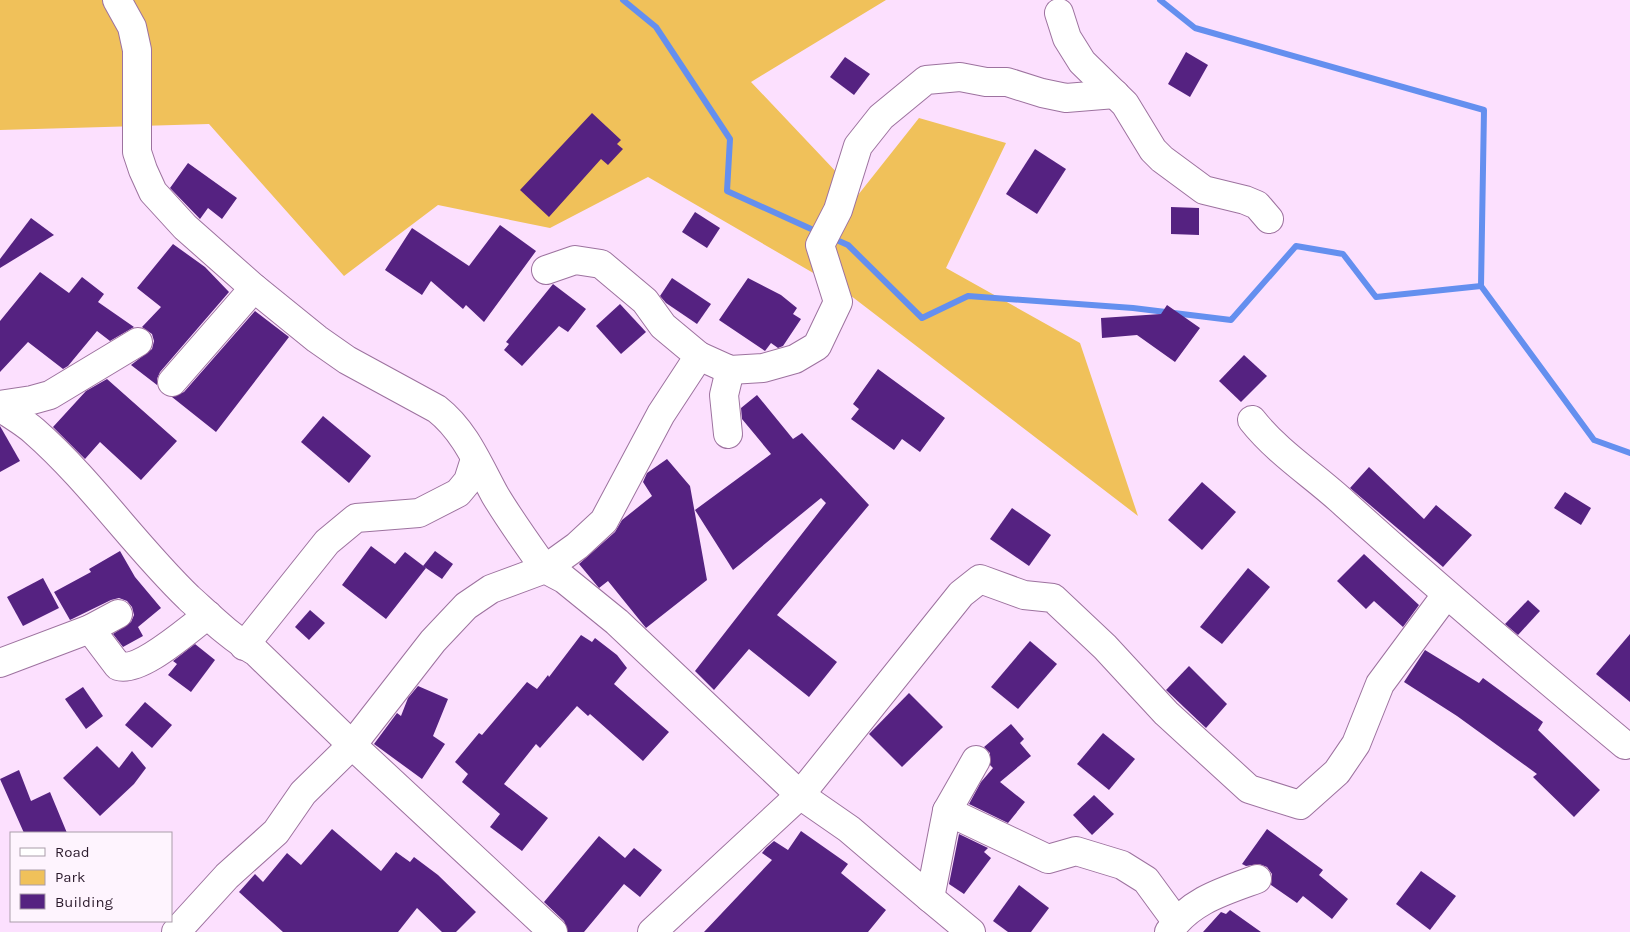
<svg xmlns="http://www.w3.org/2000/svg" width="1630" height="932" viewBox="0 0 1630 932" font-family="Karla,sans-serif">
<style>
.green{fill:#f0c15a}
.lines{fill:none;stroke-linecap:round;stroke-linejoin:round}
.stream{stroke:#648fef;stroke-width:6}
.building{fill:#552281}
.minor-casing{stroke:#9d729f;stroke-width:30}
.minor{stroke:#fff;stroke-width:28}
</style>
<rect width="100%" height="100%" fill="#fce0fe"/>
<path class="green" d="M 0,0 L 886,0 L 751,82 L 858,195 L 919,118 L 1006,143 L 946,268 L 1080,343 L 1138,516 L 846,292 L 648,177 L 550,228 L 438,205 L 344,276 L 209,124 L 0,130 Z"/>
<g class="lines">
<g class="stream">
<path d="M 623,0 L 656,27 L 730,139 L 727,191 L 820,233"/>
<path d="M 1160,0 L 1195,28 L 1484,110 L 1481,286 L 1594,440 L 1630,453"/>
<path d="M 832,238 L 848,245 L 922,318 L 968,296 L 1133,308 L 1231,320 L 1296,246 L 1343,254 L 1376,297 L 1481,286"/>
</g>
</g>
<g class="building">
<path d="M 1186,52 L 1208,65 L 1190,97 L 1168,84 Z"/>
<path d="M 845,57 L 870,74 L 854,95 L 830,77 Z"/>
<path d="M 592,113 L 621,140 L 617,144 L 623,149 L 608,165 L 601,159 L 549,217 L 520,190 Z"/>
<path d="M 1035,149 L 1066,169 L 1037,214 L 1006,194 Z"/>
<path d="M 188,163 L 237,198 L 222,219 L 208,208 L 200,219 L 170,188 Z"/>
<path d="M 1171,207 L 1199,208 L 1199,235 L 1171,234 Z"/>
<path d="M 695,212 L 720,228 L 707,248 L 682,232 Z"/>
<path d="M 31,218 L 54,235 L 0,268 L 0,259 Z"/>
<path d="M 500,225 L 536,251 L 484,322 L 466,305 L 463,309 L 431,281 L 422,295 L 385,270 L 412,228 L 469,266 Z"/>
<path d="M 173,244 L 205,267 L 229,292 L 160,372 L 157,379 L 157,385 L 131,365 L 152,349 L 154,341 L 152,334 L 142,327 L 161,307 L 137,288 Z"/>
<path d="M 40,272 L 69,293 L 82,277 L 104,294 L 98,302 L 134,327 L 110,341 L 97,331 L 68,366 L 63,369 L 28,342 L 0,372 L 0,321 Z"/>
<path d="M 672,278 L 711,304 L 697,324 L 666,303 L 660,296 Z"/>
<path d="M 748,278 L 781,295 L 797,308 L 793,314 L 801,319 L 783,346 L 778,348 L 771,343 L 765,351 L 719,320 Z"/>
<path d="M 553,284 L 586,309 L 568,332 L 559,326 L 522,366 L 504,350 L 509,344 L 506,342 Z"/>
<path d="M 620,304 L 646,332 L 621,354 L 596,326 Z"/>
<path d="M 1167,305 L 1200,328 L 1175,362 L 1137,335 L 1102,338 L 1101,318 L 1161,314 Z"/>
<path d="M 255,311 L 289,337 L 216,432 L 172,397 L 184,392 Z"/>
<path d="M 1244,355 L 1267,376 L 1241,402 L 1219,381 Z"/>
<path d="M 878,369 L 945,418 L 920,452 L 902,439 L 894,450 L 851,419 L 859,409 L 853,404 Z"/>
<path d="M 107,379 L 177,441 L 141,480 L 100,442 L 85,459 L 53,427 L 86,391 Z"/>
<path d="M 757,395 L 793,439 L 802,433 L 869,505 L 777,615 L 837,662 L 809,697 L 749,649 L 714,690 L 695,671 L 826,503 L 821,498 L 733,570 L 695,510 L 771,454 L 742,419 L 741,408 Z"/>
<path d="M 323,416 L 371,456 L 349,483 L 301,442 Z"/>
<path d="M 0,426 L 20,461 L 0,472 Z"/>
<path d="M 667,459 L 690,486 L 707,580 L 646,628 L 608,581 L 599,588 L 579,564 L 615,532 L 622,520 L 652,496 L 643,482 L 647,473 Z"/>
<path d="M 1369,467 L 1424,519 L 1436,505 L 1472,535 L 1443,567 L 1350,488 Z"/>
<path d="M 1202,482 L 1236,512 L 1202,550 L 1168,520 Z"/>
<path d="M 1565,492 L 1591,508 L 1581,525 L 1554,508 Z"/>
<path d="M 1012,508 L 1051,535 L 1029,566 L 990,539 Z"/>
<path d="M 371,546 L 395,564 L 405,552 L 426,568 L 386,619 L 342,585 Z"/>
<path d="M 120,551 L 135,577 L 161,608 L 138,627 L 143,636 L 123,647 L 113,634 L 131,622 L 134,615 L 132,607 L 127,601 L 119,598 L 111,600 L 70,620 L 54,592 L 91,572 L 89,569 Z"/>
<path d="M 435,551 L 453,564 L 442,579 L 423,566 Z"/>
<path d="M 1364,554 L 1419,605 L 1403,627 L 1374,601 L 1366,609 L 1337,581 Z"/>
<path d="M 1248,568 L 1270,587 L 1222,644 L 1200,627 Z"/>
<path d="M 43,578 L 59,608 L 23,626 L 7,597 Z"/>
<path d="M 1528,600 L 1540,611 L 1518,635 L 1505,624 Z"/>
<path d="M 310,610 L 325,623 L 309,640 L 295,627 Z"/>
<path d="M 1630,634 L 1630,702 L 1596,674 Z"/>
<path d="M 581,635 L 592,642 L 595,638 L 617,655 L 627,668 L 614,684 L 669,732 L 643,761 L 590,714 L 588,716 L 577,706 L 540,748 L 536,744 L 504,784 L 548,818 L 522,851 L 490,827 L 500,814 L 462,782 L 468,774 L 455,762 L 479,733 L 482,735 L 527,682 L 537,689 L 548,675 L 549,677 Z"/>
<path d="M 1030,641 L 1057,664 L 1018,709 L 991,687 Z"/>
<path d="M 195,644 L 215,660 L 191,692 L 168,675 L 177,664 L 173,661 Z"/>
<path d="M 1425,650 L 1479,683 L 1483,678 L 1543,722 L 1538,730 L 1600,790 L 1574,817 L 1533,777 L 1537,774 L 1457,716 L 1404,682 Z"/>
<path d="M 1189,666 L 1227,704 L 1206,728 L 1166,690 Z"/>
<path d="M 418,686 L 448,699 L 433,736 L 445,744 L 422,779 L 374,744 L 397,713 L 401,716 L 408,698 Z"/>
<path d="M 83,687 L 103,716 L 86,729 L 65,699 Z"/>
<path d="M 909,693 L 943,727 L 902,767 L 869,734 Z"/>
<path d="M 145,702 L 172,725 L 152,748 L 125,725 Z"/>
<path d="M 1011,724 L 1024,739 L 1020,743 L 1031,756 L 1000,782 L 1025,802 L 1008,823 L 969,804 L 981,782 L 993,768 L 990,765 L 990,753 L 984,747 Z"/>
<path d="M 1103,733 L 1135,759 L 1109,790 L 1077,764 Z"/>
<path d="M 97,746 L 119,768 L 132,751 L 146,768 L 134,784 L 100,816 L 63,778 Z"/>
<path d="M 19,770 L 31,801 L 50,792 L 67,833 L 24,833 L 0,779 Z"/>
<path d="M 1094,795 L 1114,814 L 1092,835 L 1073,815 Z"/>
<path d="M 332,829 L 381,871 L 396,852 L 410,862 L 414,857 L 438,875 L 476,912 L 456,932 L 442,932 L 417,908 L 398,932 L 283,932 L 239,892 L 255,874 L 263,882 L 287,853 L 301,865 Z"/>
<path d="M 1267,829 L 1323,870 L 1319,875 L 1348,899 L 1332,919 L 1303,896 L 1297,903 L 1271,885 L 1272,874 L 1267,867 L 1259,864 L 1246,866 L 1242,864 Z"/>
<path d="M 801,831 L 848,864 L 841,873 L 886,910 L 868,932 L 704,932 L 772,860 L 762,853 L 766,848 L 774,841 L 788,850 Z"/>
<path d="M 959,834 L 988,848 L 984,852 L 991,858 L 964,894 L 949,884 Z"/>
<path d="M 599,836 L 625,858 L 634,848 L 662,870 L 640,897 L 624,884 L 584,932 L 568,932 L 564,921 L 544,902 Z"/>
<path d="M 1421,871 L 1456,896 L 1430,930 L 1396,904 Z"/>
<path d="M 1019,885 L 1049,908 L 1031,932 L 1008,932 L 993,921 Z"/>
<path d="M 1230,910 L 1261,932 L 1203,932 L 1221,912 L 1226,914 Z"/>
</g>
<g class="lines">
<g class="minor-casing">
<g id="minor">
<path d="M 117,0 L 132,27 L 137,50 L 137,152 L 143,170 L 153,192 L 185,227 L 254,288"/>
<path d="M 1059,13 L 1067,38 L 1082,62 L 1125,104 L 1153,150 L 1162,159 L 1204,190 L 1245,200 L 1257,205 L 1269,219"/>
<path d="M 699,356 L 730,370 L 763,368 L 795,359 L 817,346 L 838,302 L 820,245 L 838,210 L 858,146 L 881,117 L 926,80 L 960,77 L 986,82 L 1007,82 L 1042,93 L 1066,98 L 1115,94"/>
<path d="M 172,382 L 254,288 L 317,339 L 347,360 L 437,409 C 465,431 478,464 495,495 C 510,520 528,545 545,569 L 577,546 L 604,521 L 661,414 L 699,356 L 663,326 L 645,301 L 601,264 L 575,260 L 546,270"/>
<path d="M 0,405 L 32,400 L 50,395 L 138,342"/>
<path d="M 0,407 C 11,415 24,422 34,431 C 91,481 134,545 189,598 C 210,617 231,638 256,652 L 352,745 L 553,932"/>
<path d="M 1252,420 C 1278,453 1315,476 1345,504 C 1437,587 1530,666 1625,745"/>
<path d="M 728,434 L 724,395 L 730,370"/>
<path d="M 90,629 L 118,666 C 141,673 188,629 208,615"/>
<path d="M 244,646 L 327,542 L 356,518 L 419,513 L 458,493 L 468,481 L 475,459"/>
<path d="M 0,663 L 90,629 L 118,614"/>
<path d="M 947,811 L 1048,859 L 1076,851 L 1122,865 L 1146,880 L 1176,921"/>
<path d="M 930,898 L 971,932"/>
<path d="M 176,932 L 227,876 L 276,832 L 303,793 L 352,745 L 433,641 L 466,606 L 491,589 L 545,569 L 564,579 L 617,622 L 800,795 L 849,829 L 930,898 L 947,811 L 976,760"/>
<path d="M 652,932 L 800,795 L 961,594 L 980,579 L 1024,595 L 1053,598 L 1105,647 L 1166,713 L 1249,789 L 1300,805 L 1337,772 L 1356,744 L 1380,684 L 1446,595"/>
<path d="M 1169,932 C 1189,901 1224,891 1257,879"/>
</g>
</g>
<use href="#minor" class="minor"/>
</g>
<rect x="10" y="832" width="162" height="90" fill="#fef4fe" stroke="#aa9daa"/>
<rect x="20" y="848" width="25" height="8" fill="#ffffff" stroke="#aa9daa"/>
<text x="55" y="857" font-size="15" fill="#2b1a2c">Road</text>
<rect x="20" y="870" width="25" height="15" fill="#f0c15a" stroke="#aa9daa"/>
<text x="55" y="882" font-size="15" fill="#2b1a2c">Park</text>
<rect x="20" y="894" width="25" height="15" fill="#552281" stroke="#aa9daa"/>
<text x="55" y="907" font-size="15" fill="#2b1a2c">Building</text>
</svg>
